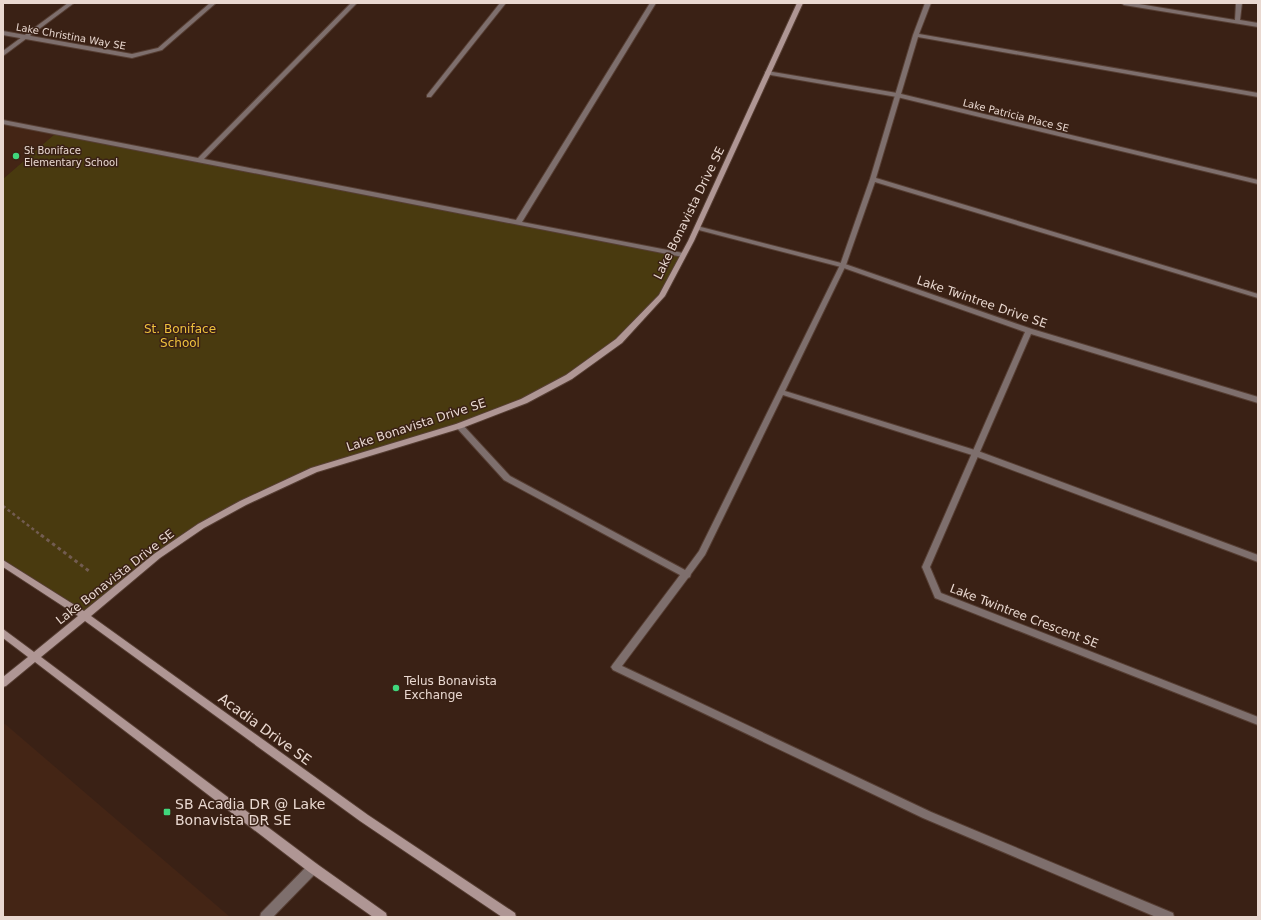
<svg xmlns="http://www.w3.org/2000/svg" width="1261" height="920" viewBox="0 0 1261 920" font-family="'DejaVu Sans',sans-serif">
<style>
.built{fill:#442515}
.green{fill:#493a0f}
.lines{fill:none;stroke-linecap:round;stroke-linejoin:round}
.lane-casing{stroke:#563e33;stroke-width:2}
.street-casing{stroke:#563e33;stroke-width:2}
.secondary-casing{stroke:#563e33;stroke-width:2}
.path-far1{stroke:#725c51;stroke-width:2.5;stroke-dasharray:3 3;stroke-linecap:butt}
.path{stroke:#725c51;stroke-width:3;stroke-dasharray:3.5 3.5;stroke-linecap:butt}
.lane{fill:#7e6f6d;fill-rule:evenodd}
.street{fill:#7e6f6d;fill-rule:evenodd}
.secondary{fill:#af9694;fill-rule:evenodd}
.poi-dot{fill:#40d77c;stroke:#3a2115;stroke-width:1.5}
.labels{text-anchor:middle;stroke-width:3;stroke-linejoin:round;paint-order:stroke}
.far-street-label{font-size:10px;fill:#e9d8d0;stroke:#3a2115}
.far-poi-label{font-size:10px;fill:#e9d8d0;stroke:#3a2115;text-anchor:start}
.street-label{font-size:12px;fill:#e9d8d0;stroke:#3a2115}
.park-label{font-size:12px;fill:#eec13d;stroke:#3a2115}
.poi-label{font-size:12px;fill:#e9d8d0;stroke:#3a2115;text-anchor:start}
.near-street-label{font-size:14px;fill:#e9d8d0;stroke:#3a2115}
.near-poi-label{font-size:14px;fill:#e9d8d0;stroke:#3a2115;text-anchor:start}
</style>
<rect width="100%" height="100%" fill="#3a2115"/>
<g class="built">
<path d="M 3,122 L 56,133 L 3,179 Z"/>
<path d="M 5,724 L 230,917 L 3,917 L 3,725 Z"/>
</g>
<path class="green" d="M 56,133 L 683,255 L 662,296 L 619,341 L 569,377 L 524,401 L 459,426 L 314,470 L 201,526 L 85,616 L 3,563 L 3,179 Z"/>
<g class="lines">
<g class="lane-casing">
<g id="lane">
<path d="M 68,3 L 74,3 L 3,56 L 3,51 Z"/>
<path d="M 351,3 L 357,3 L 204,159 L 516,220 L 650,3 L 656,3 L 522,222 L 683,253 L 685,254 L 685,256 L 683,257 L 3,124 L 3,120 L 198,158 Z"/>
<path d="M 925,3 L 931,3 L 919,34 L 1258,93 L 1258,97 L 918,37 L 876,178 L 1258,294 L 1258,298 L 875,182 L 846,265 L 785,391 L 978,451 L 1258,555 L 1258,562 L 972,455 L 783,395 L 705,555 L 691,574 L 690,577 L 688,578 L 622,666 L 931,812 L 1173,913 L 1174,917 L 1156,917 L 923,818 L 613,670 L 611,667 L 613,664 L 680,575 L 504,480 L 455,426 L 456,424 L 462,424 L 510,476 L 685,570 L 699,551 L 840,265 L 870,179 L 913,35 Z"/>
<path d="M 313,863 L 317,864 L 318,868 L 317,872 L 273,917 L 260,917 L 261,913 L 309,864 Z"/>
</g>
</g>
<g class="street-casing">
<g id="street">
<path d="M 210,3 L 216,3 L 162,50 L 132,58 L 3,35 L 3,31 L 132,54 L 158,48 Z"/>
<path d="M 500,3 L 506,3 L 431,97 L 427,97 L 427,95 Z"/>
<path d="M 1121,3 L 1133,3 L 1235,20 L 1236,3 L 1242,3 L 1240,20 L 1258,23 L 1258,27 L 1124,5 Z"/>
<path d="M 767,71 L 897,93 L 1258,180 L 1258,184 L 897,97 L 765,74 L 765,72 Z"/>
<path d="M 697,226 L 845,264 L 1032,329 L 1258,397 L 1258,403 L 1031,334 L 930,567 L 941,593 L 1258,717 L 1258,725 L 935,598 L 922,567 L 1025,332 L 841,267 L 695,229 L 695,227 Z"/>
</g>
</g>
<g class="secondary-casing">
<path id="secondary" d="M 797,3 L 803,3 L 694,241 L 665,296 L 622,343 L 572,379 L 527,403 L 462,428 L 317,472 L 246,505 L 204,528 L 160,558 L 91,616 L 368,815 L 515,913 L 516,917 L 502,917 L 360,821 L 85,621 L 41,657 L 317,864 L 386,913 L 387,917 L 373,917 L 309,872 L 35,662 L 6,686 L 3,687 L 3,677 L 28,657 L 3,638 L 3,629 L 34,652 L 78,616 L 3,567 L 3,560 L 84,611 L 154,554 L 198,524 L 240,501 L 311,468 L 456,424 L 521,399 L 566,375 L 616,339 L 659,295 L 688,241 Z"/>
</g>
<path class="path-far1" d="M 3,506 L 42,536"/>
<path class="path" d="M 41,535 L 89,571"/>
<use href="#lane" class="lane"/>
<use href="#street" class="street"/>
<use href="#secondary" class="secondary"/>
</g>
<g class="poi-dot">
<circle cx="16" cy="156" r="4"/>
<circle cx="396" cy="688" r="4"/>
<rect x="163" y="808" width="8" height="8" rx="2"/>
</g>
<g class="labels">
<g class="far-street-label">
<text transform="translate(71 36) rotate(10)" y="4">Lake Christina Way SE</text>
<text transform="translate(1016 115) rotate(14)" y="4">Lake Patricia Place SE</text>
</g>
<g class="far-poi-label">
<text x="24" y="154">St Boniface<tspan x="24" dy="12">Elementary School</tspan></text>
</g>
<g class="street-label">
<text transform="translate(689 213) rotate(-64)" y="4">Lake Bonavista Drive SE</text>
<text transform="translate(982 302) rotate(19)" y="4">Lake Twintree Drive SE</text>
<text transform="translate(416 425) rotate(-18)" y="4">Lake Bonavista Drive SE</text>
<text transform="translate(115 577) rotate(-38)" y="4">Lake Bonavista Drive SE</text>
<text transform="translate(1024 616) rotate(21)" y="4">Lake Twintree Crescent SE</text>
</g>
<g class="park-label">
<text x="180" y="333">St. Boniface<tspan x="180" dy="14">School</tspan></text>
</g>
<g class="poi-label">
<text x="404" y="685">Telus Bonavista<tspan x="404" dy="14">Exchange</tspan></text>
</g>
<g class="near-street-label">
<text transform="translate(265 729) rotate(36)" y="5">Acadia Drive SE</text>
</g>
<g class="near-poi-label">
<text x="175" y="809">SB Acadia DR @ Lake<tspan x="175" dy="16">Bonavista DR SE</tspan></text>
</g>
</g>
<rect width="1261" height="920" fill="none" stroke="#e9d8d0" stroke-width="8"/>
</svg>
